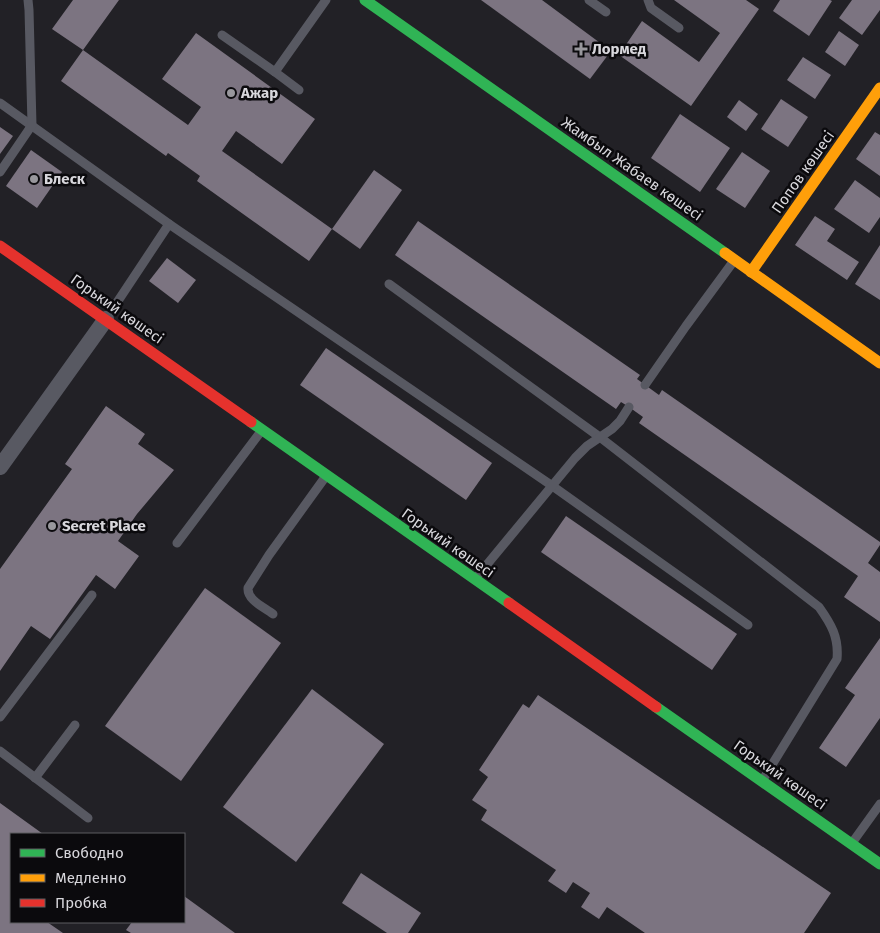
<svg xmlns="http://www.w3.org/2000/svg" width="880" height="933" viewBox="0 0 880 933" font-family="'Fira Sans',sans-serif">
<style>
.building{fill:#7c7481}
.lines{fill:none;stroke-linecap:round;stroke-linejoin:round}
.lane{stroke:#585962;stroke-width:9}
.street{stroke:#585962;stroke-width:16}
.fast{stroke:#30b455;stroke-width:11}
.slow{stroke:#ff9f0a;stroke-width:11}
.jam{stroke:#e5322d;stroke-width:11}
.poi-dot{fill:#98979c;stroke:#0b0a0d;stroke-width:2}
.labels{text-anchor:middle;stroke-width:5;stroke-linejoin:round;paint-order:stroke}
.poi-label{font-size:15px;font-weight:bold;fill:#d8d7dc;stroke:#0b0a0d;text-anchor:start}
.street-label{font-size:15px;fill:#d8d7dc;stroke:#0b0a0d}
</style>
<rect width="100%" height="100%" fill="#222126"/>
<g class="building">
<path d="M 73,0 L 119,0 L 83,50 L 188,125 L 201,107 L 162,79 L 196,33 L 315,119 L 282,164 L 236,131 L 222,151 L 332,229 L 309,261 L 197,181 L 200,176 L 168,153 L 166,156 L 61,81 L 83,50 L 52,29 Z"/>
<path d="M 481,0 L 542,0 L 611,51 L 590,79 Z"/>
<path d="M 674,0 L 746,0 L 759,9 L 691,106 L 619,55 L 642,21 L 699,62 L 720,33 Z"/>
<path d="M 780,0 L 830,0 L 832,1 L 809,36 L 773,11 Z"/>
<path d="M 852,0 L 880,0 L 880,10 L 862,35 L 839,18 Z"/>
<path d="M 839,31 L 859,45 L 845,66 L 825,52 Z"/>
<path d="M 803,57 L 831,75 L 815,99 L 787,80 Z"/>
<path d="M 781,99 L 808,117 L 788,147 L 761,129 Z"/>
<path d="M 739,100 L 758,114 L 746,131 L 727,117 Z"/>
<path d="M 680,114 L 730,148 L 700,192 L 651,158 Z"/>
<path d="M 0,127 L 13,136 L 0,154 Z"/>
<path d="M 875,132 L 880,135 L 880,176 L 856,159 Z"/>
<path d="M 31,150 L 62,172 L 37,208 L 6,186 Z"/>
<path d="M 742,152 L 770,171 L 745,208 L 716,189 Z"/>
<path d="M 374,170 L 402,190 L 360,249 L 332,229 Z"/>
<path d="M 855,180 L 880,198 L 880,217 L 869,233 L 834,209 Z"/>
<path d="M 815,216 L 835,229 L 827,241 L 859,262 L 847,280 L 795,245 Z"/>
<path d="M 418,221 L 640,375 L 637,379 L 659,395 L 662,390 L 880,542 L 880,545 L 868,563 L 880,572 L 880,622 L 844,597 L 858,576 L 639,423 L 643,417 L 629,407 L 621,402 L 616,409 L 395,255 Z"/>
<path d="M 880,245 L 880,300 L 855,284 Z"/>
<path d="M 167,258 L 196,280 L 178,303 L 149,281 Z"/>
<path d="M 326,348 L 492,463 L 466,500 L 300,385 Z"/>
<path d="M 106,406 L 145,434 L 138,444 L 174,470 L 137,514 L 118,541 L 139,556 L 115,589 L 96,575 L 50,639 L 31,626 L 0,671 L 0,569 L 72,469 L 65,464 Z"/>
<path d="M 566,516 L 737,634 L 712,670 L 541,552 Z"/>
<path d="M 205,588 L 281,643 L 181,781 L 105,726 Z"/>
<path d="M 880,638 L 880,718 L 846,767 L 819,748 L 855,695 L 845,688 Z"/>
<path d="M 312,689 L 384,744 L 296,862 L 223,807 Z"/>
<path d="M 538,695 L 831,893 L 804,933 L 645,933 L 607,907 L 599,919 L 581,907 L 590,893 L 573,882 L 566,893 L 548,881 L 556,870 L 481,820 L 487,810 L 472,800 L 488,777 L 479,770 L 523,704 L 529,708 Z"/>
<path d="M 0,803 L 43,834 L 11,834 L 11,922 L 47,922 L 63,933 L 0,933 Z"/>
<path d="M 361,873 L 421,913 L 408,933 L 387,933 L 342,903 Z"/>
<path d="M 184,896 L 235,933 L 131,933 L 126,930 L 132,922 L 184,922 Z"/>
</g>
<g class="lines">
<g class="lane">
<path d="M 589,0 L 606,12"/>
<path d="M 648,0 L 651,8 L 679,28"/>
<path d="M 222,35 L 275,72"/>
<path d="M 299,90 L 275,72 L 326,0"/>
<path d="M 0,103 L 169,224 L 106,319"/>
<path d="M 0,172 L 32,125 L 29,10 L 28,0"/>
<path d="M 169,224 L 551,485 L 748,625"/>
<path d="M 389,284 L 601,438 L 819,607 C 831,624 839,637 837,659 L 762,781"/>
<path d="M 645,385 L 686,326 L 733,262"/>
<path d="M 177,543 L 262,430"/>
<path d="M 475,579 L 575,458 L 587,446 L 612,429 L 620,421 L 629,407"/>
<path d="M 273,614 C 264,607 247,600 248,588 L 269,555 L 326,476"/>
<path d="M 0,717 L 92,595"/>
<path d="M 0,751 L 88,818"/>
<path d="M 35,778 L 75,725"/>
<path d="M 852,843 L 880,804"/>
</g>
<path class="street" d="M 0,467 L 106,319"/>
<g class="fast">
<path d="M 365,0 L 725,253"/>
<path d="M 251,422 L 509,603"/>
<path d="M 656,707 L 880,864"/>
</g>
<g class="slow">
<path d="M 725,253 L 880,363"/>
<path d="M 751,272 L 880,88"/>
</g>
<g class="jam">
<path d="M 0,246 L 251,422"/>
<path d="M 509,603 L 656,707"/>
</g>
</g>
<g class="poi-dot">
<path d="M578.5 41.5h5v5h5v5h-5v5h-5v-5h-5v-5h5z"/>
<circle cx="231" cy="93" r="5"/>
<circle cx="34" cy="179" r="5"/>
<circle cx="52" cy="526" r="5"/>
</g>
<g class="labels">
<g class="poi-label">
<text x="592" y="54">Лормед</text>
<text x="241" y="98">Ажар</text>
<text x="44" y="184">Блеск</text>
<text x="62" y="531">Secret Place</text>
</g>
<g class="street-label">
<text transform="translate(632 169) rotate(35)" y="5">Жамбыл Жабаев көшесі</text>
<text transform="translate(803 172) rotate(-55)" y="5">Попов көшесі</text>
<text transform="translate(117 309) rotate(35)" y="5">Горький көшесі</text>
<text transform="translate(448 543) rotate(35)" y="5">Горький көшесі</text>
<text transform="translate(780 775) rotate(35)" y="5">Горький көшесі</text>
</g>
</g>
<rect x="10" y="833" width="175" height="90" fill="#0b0a0d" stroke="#5d5c60"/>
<rect x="20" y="849" width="25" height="8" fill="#30b455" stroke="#5d5c60"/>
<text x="55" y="858" font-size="15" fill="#d8d7dc">Свободно</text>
<rect x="20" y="874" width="25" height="8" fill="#ff9f0a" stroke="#5d5c60"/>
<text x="55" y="883" font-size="15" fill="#d8d7dc">Медленно</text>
<rect x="20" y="899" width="25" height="8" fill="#e5322d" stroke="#5d5c60"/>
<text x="55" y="908" font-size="15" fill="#d8d7dc">Пробка</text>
</svg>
